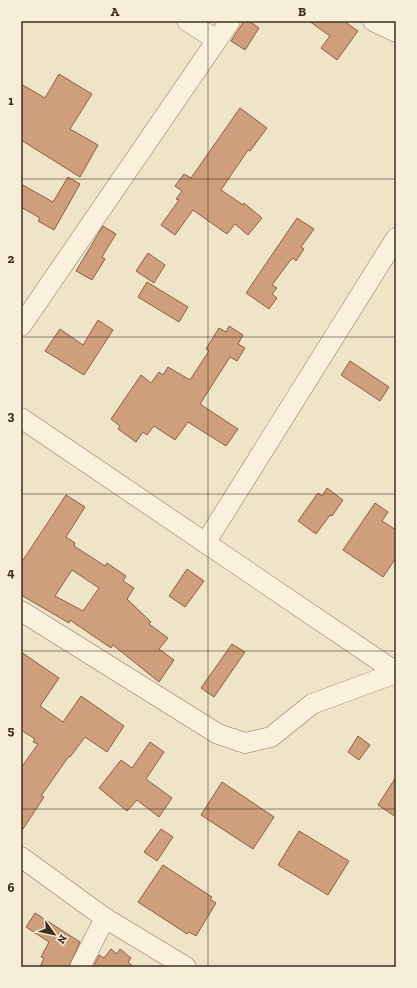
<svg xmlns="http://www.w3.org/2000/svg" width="417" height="988" viewBox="0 0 417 988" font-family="'Zilla Slab',serif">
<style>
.building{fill:#cf9f7d;stroke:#8d5f41;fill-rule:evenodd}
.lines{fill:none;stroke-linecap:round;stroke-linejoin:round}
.minor-casing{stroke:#8d765c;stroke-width:21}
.minor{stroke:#faf1dc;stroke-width:20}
.grid{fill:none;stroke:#3d2e20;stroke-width:1;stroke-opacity:0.55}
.neatline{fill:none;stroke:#3d2e20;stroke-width:1.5}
.grid-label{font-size:13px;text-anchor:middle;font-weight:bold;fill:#3d2e20}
</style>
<rect width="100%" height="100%" fill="#f0e4c8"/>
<g class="building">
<path d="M 244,21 L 249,21 L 259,28 L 245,50 L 231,41 Z"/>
<path d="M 309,21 L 344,21 L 358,31 L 337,60 L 321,48 L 330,36 Z"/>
<path d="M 59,74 L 92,94 L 70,129 L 98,145 L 80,177 L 21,140 L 21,84 L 45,98 Z"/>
<path d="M 240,108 L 267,128 L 250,151 L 248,150 L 221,190 L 243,205 L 244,203 L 262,218 L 248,235 L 235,224 L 227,234 L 193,210 L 175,235 L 161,225 L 179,200 L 176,199 L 182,191 L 175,186 L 184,174 L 191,178 Z"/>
<path d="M 68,177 L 80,184 L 54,230 L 38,221 L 40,218 L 21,207 L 21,184 L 53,202 Z"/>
<path d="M 297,218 L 314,229 L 301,247 L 304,249 L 296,261 L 293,258 L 289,262 L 272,285 L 277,288 L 272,294 L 277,298 L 269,309 L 246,293 Z"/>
<path d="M 103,226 L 116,234 L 102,257 L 105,259 L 92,280 L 76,271 Z"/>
<path d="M 148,253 L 165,265 L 154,283 L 136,271 Z"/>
<path d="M 147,282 L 188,307 L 179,322 L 138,297 Z"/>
<path d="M 98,320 L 113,330 L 84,375 L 45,351 L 60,329 L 83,345 Z"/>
<path d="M 229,326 L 243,335 L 238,344 L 245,348 L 237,361 L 230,357 L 200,404 L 238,429 L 226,446 L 188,422 L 175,440 L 154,426 L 147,435 L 143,432 L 136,442 L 118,429 L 120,426 L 111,419 L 141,375 L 151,383 L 159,372 L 163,375 L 168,367 L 190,380 L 209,351 L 206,349 L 219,328 L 226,332 Z"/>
<path d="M 350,361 L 389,387 L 380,401 L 341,375 Z"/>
<path d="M 327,488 L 343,500 L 332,516 L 330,515 L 316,534 L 298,521 L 318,493 L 322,496 Z"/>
<path d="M 66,495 L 85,507 L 66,537 L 75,543 L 74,546 L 105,566 L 107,563 L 126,576 L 123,581 L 134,588 L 127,599 L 151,622 L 149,624 L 168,638 L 159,649 L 174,660 L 159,682 L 113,645 L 111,648 L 70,620 L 69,623 L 21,595 L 21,563 ZM 72,570 L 99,588 L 83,611 L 55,596 Z"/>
<path d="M 375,503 L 388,512 L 382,521 L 396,530 L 396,558 L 383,577 L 343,550 Z"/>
<path d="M 187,569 L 204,581 L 185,607 L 169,596 Z"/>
<path d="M 232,644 L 245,652 L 214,697 L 201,688 Z"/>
<path d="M 21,652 L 59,678 L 40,706 L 63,722 L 81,696 L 124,726 L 107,752 L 85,737 L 70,757 L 69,756 L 41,796 L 44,797 L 21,832 L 21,768 L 38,744 L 33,742 L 35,739 L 21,730 Z"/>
<path d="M 358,736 L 370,745 L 359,760 L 348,752 Z"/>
<path d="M 150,742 L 164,752 L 146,779 L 172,798 L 159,817 L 137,800 L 127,811 L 99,788 L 121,760 L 132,768 Z"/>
<path d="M 396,777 L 396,817 L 378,805 Z"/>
<path d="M 222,782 L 274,817 L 253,849 L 201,815 Z"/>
<path d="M 161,829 L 173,837 L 157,861 L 144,852 Z"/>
<path d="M 299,831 L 349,861 L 328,895 L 278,865 Z"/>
<path d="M 163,865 L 212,897 L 210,899 L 216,903 L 196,936 L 189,932 L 187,934 L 138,902 Z"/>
<path d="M 35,913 L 80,942 L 69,967 L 40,967 L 44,958 L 41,957 L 49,942 L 26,927 Z"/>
<path d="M 111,949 L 117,954 L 120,949 L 131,958 L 128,962 L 134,967 L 93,967 L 99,955 L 104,958 Z"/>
</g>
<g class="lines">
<g class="minor-casing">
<g id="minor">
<path d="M 187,21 L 217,40"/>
<path d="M 373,21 L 396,32"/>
<path d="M 21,326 L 230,21"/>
<path d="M 21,418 L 396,672"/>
<path d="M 206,542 L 396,238"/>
<path d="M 21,611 L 218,734 L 245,743 L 271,737 L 312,704 L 396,673"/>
<path d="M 21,857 L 105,918 L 186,967"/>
<path d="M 80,967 L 105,918"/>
</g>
</g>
<use href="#minor" class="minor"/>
</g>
<path class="grid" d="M 208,21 L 208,967M 21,179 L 396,179M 21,337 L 396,337M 21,494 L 396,494M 21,651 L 396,651M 21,809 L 396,809"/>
<rect width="417" height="988" fill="none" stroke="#f7eed8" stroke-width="44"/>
<g transform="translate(54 934) rotate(123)" stroke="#f7eed8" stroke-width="3" paint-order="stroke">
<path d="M0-3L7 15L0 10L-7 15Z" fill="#3d2e20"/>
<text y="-6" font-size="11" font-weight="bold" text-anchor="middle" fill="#3d2e20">N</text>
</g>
<rect x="22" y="22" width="373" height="944" class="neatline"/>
<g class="grid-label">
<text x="115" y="16">A</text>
<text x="302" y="16">B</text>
<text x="11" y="105">1</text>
<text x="11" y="263">2</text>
<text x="11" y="420">3</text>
<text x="11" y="577">4</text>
<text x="11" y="735">5</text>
<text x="11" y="892">6</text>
</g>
</svg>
